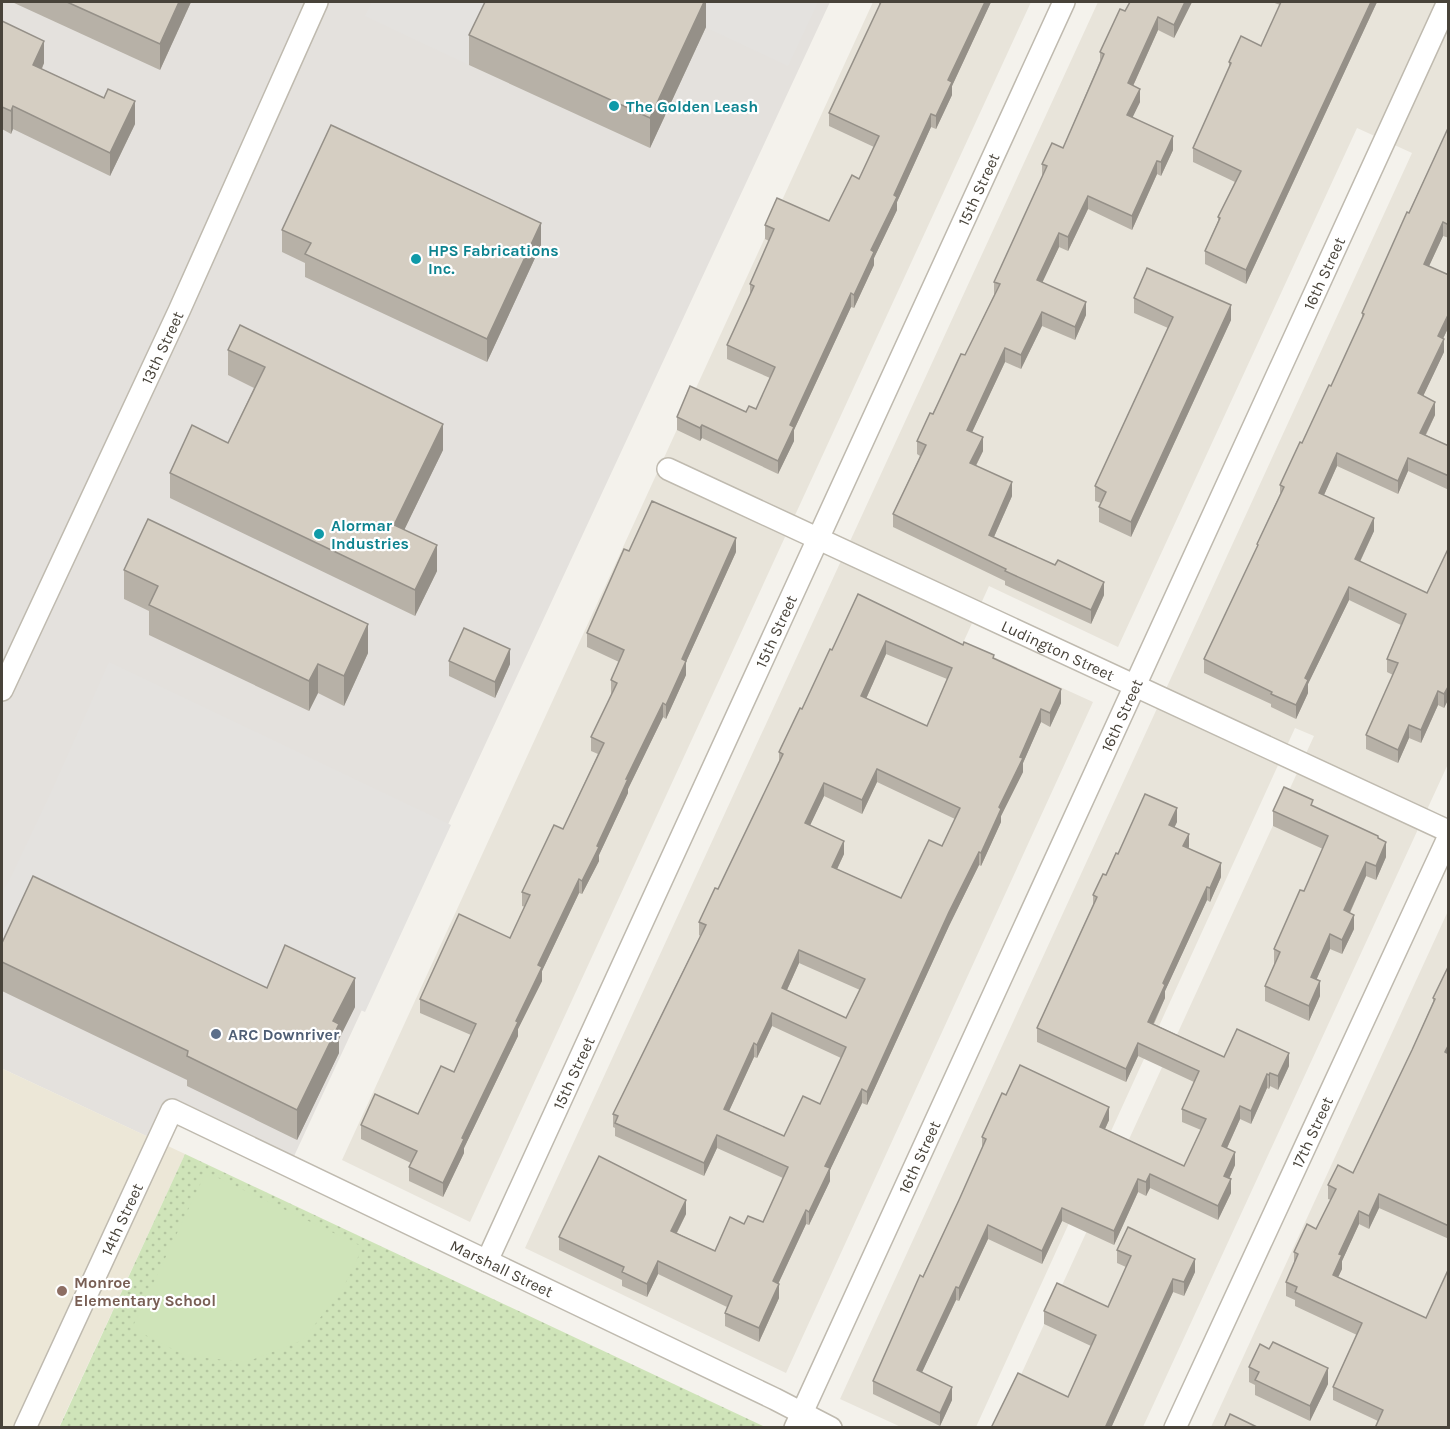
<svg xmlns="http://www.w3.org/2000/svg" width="1450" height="1429" viewBox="0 0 1450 1429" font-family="Karla,sans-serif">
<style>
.residential{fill:#e8e4da}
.industrial{fill:#e4e1dd}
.education{fill:#ece7d7}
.park{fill:url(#park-dots)}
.pitch{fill:#cfe4b9}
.parking{fill:#e4e2df}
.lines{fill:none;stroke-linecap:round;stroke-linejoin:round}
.street-casing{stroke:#bfbaaf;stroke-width:24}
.street{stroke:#fff;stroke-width:21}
.wall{fill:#b7b1a7;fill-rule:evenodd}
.shaded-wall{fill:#959088}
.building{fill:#d5cec2;stroke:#959088;stroke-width:1.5;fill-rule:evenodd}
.culture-dot{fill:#0f9aa8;stroke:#fff;stroke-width:2}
.service-dot{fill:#5c6f8a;stroke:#fff;stroke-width:2}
.education-dot{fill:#8d6e63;stroke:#fff;stroke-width:2}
.labels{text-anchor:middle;stroke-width:4.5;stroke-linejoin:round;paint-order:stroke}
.culture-label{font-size:16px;font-weight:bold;fill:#0d838f;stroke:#fff;text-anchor:start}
.street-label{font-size:16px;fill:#48433a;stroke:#fff}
.service-label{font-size:16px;font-weight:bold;fill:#4e5e75;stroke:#fff;text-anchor:start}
.education-label{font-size:16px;font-weight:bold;fill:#785e54;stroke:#fff;text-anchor:start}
</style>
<defs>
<pattern id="park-dots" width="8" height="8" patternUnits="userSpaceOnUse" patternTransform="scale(1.5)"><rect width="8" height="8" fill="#cfe4b9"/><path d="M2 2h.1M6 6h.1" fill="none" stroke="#b3c5a0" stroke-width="1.8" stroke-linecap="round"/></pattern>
</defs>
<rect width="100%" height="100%" fill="#f4f2ec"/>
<g class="residential">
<path d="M 873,2 L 1031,2 L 470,1222 L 342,1160 Z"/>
<path d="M 1098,2 L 1448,2 L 1448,764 L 1143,1427 L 997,1427 L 1314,736 L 1295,728 L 976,1427 L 901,1427 L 840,1399 L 1412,153 L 1357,128 L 1118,647 L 989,586 L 963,643 L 1093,702 L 786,1373 L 525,1248 Z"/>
<path d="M 1448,911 L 1448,1427 L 1211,1427 Z"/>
</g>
<path class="industrial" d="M 2,2 L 830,2 L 289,1167 L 172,1110 L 157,1141 L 3,1069 L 2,1072 Z"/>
<path class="education" d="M 3,1069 L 185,1154 L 59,1427 L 2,1428 L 2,1072 Z"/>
<path class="park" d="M 185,1154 L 763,1426 L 763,1428 L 59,1428 Z"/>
<path class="pitch" d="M 206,1172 L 363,1247 L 343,1288 L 303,1340 L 246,1362 L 186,1356 L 132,1328 Z"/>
<g class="parking">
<path d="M 372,2 L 498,2 L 469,65 L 365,16 Z"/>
<path d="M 652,2 L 818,2 L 788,66 Z"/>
<path d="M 109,662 L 451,825 L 365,1012 L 286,975 L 267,1017 L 2,950 L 2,892 L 10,879 L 54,786 Z"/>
</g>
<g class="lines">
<g class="street-casing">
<g id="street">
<path id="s1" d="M 668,469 L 1448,831"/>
<path id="s2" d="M 2,690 L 179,311 L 317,2"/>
<path id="s3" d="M 487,1261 L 1064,2"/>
<path id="s4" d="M 25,1428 L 172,1110 L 775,1399 L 831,1428"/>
<path id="s5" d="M 795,1428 L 1448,2"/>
<path id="s6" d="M 1175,1428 L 1448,838"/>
</g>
</g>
<use href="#street" class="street"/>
</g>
<g class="wall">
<path d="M 12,2 L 191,2 L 160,70 Z"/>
<path d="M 706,2 L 706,27 L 650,148 L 469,65 L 469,35 Z"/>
<path d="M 879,2 L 991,2 L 952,86 L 952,95 L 936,129 L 931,127 L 897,202 L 897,210 L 874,258 L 874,265 L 854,308 L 851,307 L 794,430 L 794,441 L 778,474 L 702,438 L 700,441 L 677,430 L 677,417 L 746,412 L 756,409 L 770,378 L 727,359 L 727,345 L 750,296 L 750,284 L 769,241 L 765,239 L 765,225 L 829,221 L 859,179 L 874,147 L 829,126 L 829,113 L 879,7 Z"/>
<path d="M 1192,2 L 1174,38 L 1158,30 L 1133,86 L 1140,102 L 1132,117 L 1173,150 L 1161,176 L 1157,174 L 1132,230 L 1088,209 L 1068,251 L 1059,247 L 1042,282 L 1086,315 L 1075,340 L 1042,326 L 1021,369 L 1005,362 L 972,432 L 983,451 L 976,466 L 1012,496 L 994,537 L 1104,595 L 1091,624 L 1005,585 L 1005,581 L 893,527 L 893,514 L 920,456 L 917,454 L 917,441 L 965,355 L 994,295 L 994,282 L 1042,177 L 1042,164 L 1063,148 L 1100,61 L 1100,52 L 1125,11 Z"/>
<path d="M 1272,2 L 1377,2 L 1246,284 L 1205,264 L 1205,251 L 1218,221 L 1218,217 L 1235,182 L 1193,162 L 1193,148 L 1229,68 L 1229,62 L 1261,46 L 1280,5 Z"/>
<path d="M 2,21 L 44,63 L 42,69 L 104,98 L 135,124 L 110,176 L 13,129 L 11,134 L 2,129 Z"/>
<path d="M 1449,126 L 1449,238 L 1443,236 L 1429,266 L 1449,275 L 1449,326 L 1443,339 L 1444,352 L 1423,396 L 1435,415 L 1426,435 L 1449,446 L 1449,490 L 1408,471 L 1398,494 L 1337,466 L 1324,495 L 1374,531 L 1360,562 L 1427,593 L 1449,547 L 1449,698 L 1444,708 L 1438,705 L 1421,743 L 1409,738 L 1398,763 L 1366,749 L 1366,735 L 1393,675 L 1387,672 L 1387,659 L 1401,625 L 1349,600 L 1308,684 L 1308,693 L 1296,719 L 1271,707 L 1271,704 L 1204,673 L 1204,659 L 1257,548 L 1257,544 L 1280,494 L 1280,485 L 1331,386 L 1362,320 L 1362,313 Z"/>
<path d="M 282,230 L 541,245 L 487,362 L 305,277 L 305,263 L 282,252 Z"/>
<path d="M 1134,298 L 1231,320 L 1131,537 L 1099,522 L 1099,507 L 1101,503 L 1095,501 L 1095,486 L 1168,328 L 1134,313 Z"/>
<path d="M 228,350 L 443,450 L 404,530 L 437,571 L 415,616 L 170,498 L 170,473 L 228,443 L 254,388 L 228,375 Z"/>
<path d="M 736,552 L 686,662 L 686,675 L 666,719 L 663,717 L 628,789 L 628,793 L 599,855 L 599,861 L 582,894 L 579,893 L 542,971 L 542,981 L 518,1029 L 518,1036 L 464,1148 L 464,1153 L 443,1197 L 409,1181 L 409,1167 L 411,1163 L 361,1139 L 361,1125 L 418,1114 L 454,1072 L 471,1035 L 420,1013 L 420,999 L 510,938 L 525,907 L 522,906 L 522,892 L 563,829 L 598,754 L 591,751 L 591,737 L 612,694 L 611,694 L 611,680 L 619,662 L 587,647 L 587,633 Z"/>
<path d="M 124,570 L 368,653 L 344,706 L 318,693 L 309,711 L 149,635 L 149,611 L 124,599 Z"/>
<path d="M 858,594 L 963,645 L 994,659 L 1061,703 L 1050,727 L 1041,722 L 1023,763 L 1023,772 L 1001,816 L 1001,822 L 981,866 L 979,865 L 949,926 L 867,1105 L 862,1103 L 830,1170 L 830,1181 L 809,1225 L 806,1224 L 778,1284 L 779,1298 L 759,1342 L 725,1326 L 725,1313 L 727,1307 L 658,1274 L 647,1297 L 622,1286 L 622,1280 L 559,1250 L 559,1237 L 686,1214 L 677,1233 L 715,1251 L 744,1224 L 763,1222 L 783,1178 L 717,1148 L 704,1176 L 615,1136 L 615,1128 L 613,1127 L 613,1114 L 700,936 L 699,935 L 699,922 L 718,889 L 779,762 L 779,752 L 802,709 L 832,650 ZM 886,654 L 947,679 L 927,726 L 866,699 ZM 877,782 L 955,819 L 942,846 L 901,898 L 837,869 L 844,854 L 810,825 L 824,796 L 862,814 ZM 799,963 L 860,990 L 846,1018 L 787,990 ZM 772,1026 L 841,1058 L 820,1104 L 784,1136 L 729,1111 L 754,1057 L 757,1058 Z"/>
<path d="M 449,661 L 510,664 L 495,698 L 449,676 Z"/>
<path d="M 1313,806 L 1378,838 L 1386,857 L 1376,880 L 1366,876 L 1350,913 L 1354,929 L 1342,954 L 1330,949 L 1316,980 L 1320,996 L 1309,1021 L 1265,1001 L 1265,986 L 1275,964 L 1274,964 L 1274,949 L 1304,891 L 1323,849 L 1273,826 L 1273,811 Z"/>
<path d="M 1177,822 L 1174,827 L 1189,847 L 1188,848 L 1221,877 L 1210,902 L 1207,900 L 1165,991 L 1165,998 L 1154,1024 L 1224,1057 L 1289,1066 L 1278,1090 L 1270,1086 L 1269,1089 L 1267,1088 L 1251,1124 L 1240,1119 L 1227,1148 L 1235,1165 L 1229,1179 L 1231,1193 L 1218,1220 L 1150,1188 L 1146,1196 L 1138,1192 L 1114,1245 L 1062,1221 L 1042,1264 L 988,1239 L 959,1301 L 956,1300 L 922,1372 L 952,1400 L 940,1426 L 873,1394 L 873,1381 L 959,1200 L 982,1149 L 982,1137 L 1006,1095 L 1109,1120 L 1105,1129 L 1184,1166 L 1201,1130 L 1182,1122 L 1182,1109 L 1194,1082 L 1138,1056 L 1126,1082 L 1037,1042 L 1037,1028 L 1093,905 L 1093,895 L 1118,854 Z"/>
<path d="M 2,943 L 267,988 L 355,1007 L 339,1039 L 339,1053 L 297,1140 L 187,1086 L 187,1080 L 2,991 Z"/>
<path d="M 1449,965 L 1449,1239 L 1379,1208 L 1369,1229 L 1359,1224 L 1342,1261 L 1342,1269 L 1338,1277 L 1426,1318 L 1378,1421 L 1333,1400 L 1333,1387 L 1357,1335 L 1295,1306 L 1295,1300 L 1286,1296 L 1286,1282 L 1294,1265 L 1294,1252 L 1316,1229 L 1331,1200 L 1328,1199 L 1328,1185 L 1353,1173 L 1412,1050 L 1433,1002 L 1433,998 Z"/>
<path d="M 1117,1250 L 1195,1272 L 1184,1296 L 1173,1292 L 1111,1428 L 991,1428 L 1068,1397 L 1091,1346 L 1044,1324 L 1044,1311 L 1108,1307 L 1126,1267 L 1117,1263 Z"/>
<path d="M 1249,1367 L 1328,1384 L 1310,1421 L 1255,1395 L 1255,1385 L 1249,1382 Z"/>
</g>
<g class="shaded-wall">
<path d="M 179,2 L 191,2 L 160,70 L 160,44 Z"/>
<path d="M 704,2 L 706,2 L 706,27 L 650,148 L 650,118 Z"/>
<path d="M 985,2 L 991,2 L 952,86 L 952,95 L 936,129 L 936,116 L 948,80 Z"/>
<path d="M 1185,2 L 1192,2 L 1174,38 L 1174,25 Z"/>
<path d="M 1371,2 L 1377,2 L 1246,284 L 1246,270 Z"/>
<path d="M 1158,17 L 1158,30 L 1128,97 L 1128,83 Z"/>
<path d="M 44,41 L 44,63 L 33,87 L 33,65 Z"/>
<path d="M 1140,89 L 1140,102 L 1127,129 L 1127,115 Z"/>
<path d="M 135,101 L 135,124 L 110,176 L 110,153 Z"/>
<path d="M 13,106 L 13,129 L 11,134 L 11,111 Z"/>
<path d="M 931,114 L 931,127 L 897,202 L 897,210 L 874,258 L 874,265 L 854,308 L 854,295 L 871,250 L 894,195 Z"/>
<path d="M 1173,136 L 1173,150 L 1161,176 L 1161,162 Z"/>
<path d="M 1157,161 L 1157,174 L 1132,230 L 1132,216 Z"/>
<path d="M 1088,196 L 1088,209 L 1068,251 L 1068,237 Z"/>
<path d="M 1443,222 L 1443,236 L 1424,277 L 1424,264 Z"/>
<path d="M 541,223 L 541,245 L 487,362 L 487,339 Z"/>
<path d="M 1059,233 L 1059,247 L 1037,294 L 1037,280 Z"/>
<path d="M 851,293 L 851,307 L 794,430 L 794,441 L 778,474 L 778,461 L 790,425 Z"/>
<path d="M 1086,302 L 1086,315 L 1075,340 L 1075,327 Z"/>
<path d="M 1231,305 L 1231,320 L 1131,537 L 1131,522 Z"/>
<path d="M 1042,312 L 1042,326 L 1021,369 L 1021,355 Z"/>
<path d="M 1449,313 L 1449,326 L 1438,349 L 1438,336 Z"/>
<path d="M 1444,339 L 1444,352 L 1418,407 L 1418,393 Z"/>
<path d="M 1005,348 L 1005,362 L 967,443 L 967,430 Z"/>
<path d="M 1435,402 L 1435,415 L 1420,446 L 1420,433 Z"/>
<path d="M 443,424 L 443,450 L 394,551 L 394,525 Z"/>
<path d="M 702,425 L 702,438 L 700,441 L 700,428 Z"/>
<path d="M 983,437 L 983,451 L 970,477 L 970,463 Z"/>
<path d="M 1337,453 L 1337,466 L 1319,506 L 1319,493 Z"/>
<path d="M 1408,458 L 1408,471 L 1398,494 L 1398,481 Z"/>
<path d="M 1012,482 L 1012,496 L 989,548 L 989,535 Z"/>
<path d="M 1374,518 L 1374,531 L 1355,572 L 1355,559 Z"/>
<path d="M 736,538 L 736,552 L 686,662 L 686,675 L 666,719 L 666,705 L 682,659 Z"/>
<path d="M 437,545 L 437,571 L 415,616 L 415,590 Z"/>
<path d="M 1104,582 L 1104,595 L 1091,624 L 1091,610 Z"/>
<path d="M 1349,587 L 1349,600 L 1308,684 L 1308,693 L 1296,719 L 1296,705 L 1305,678 Z"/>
<path d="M 368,624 L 368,653 L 344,706 L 344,676 Z"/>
<path d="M 886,641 L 886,654 L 861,710 L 861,696 Z"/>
<path d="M 510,649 L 510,664 L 495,698 L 495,682 Z"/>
<path d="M 318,664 L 318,693 L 309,711 L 309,681 Z"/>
<path d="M 1449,685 L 1449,698 L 1444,708 L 1444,694 Z"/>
<path d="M 1061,689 L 1061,703 L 1050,727 L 1050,713 Z"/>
<path d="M 1438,691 L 1438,705 L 1421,743 L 1421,730 Z"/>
<path d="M 663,703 L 663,717 L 628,789 L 628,793 L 599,855 L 599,861 L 582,894 L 582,881 L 597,846 L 626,779 Z"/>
<path d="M 1041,709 L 1041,722 L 1023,763 L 1023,772 L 1001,816 L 1001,822 L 981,866 L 981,853 L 1020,757 Z"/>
<path d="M 1409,725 L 1409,738 L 1398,763 L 1398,750 Z"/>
<path d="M 877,769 L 877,782 L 862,814 L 862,800 Z"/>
<path d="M 824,783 L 824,796 L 805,836 L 805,823 Z"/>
<path d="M 1177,808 L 1177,822 L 1169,839 L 1169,825 Z"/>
<path d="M 1189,834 L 1189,847 L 1183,859 L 1183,846 Z"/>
<path d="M 844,841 L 844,854 L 832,880 L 832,867 Z"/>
<path d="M 1386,842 L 1386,857 L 1376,880 L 1376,866 Z"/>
<path d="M 979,852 L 979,865 L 949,926 L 867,1105 L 867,1092 L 949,912 Z"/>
<path d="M 1366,862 L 1366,876 L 1344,925 L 1344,910 Z"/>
<path d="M 1221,863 L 1221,877 L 1210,902 L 1210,888 Z"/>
<path d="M 579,879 L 579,893 L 542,971 L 542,981 L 518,1029 L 518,1036 L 464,1148 L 464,1153 L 443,1197 L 443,1183 L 462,1138 L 516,1021 L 538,965 Z"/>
<path d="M 1207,887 L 1207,900 L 1165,991 L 1165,998 L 1148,1035 L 1148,1022 L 1163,983 Z"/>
<path d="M 1354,915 L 1354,929 L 1342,954 L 1342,940 Z"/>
<path d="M 1330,934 L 1330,949 L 1311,992 L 1311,977 Z"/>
<path d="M 799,950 L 799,963 L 782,1001 L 782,988 Z"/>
<path d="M 355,978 L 355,1007 L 339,1039 L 339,1053 L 297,1140 L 297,1110 L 333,1021 Z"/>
<path d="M 1320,981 L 1320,996 L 1309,1021 L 1309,1006 Z"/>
<path d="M 772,1013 L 772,1026 L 757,1058 L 757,1045 Z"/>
<path d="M 754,1043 L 754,1057 L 724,1122 L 724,1109 Z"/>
<path d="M 1138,1043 L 1138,1056 L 1126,1082 L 1126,1069 Z"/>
<path d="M 1449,1044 L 1449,1058 L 1445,1052 Z"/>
<path d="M 1289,1053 L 1289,1066 L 1278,1090 L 1278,1076 Z"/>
<path d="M 1270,1073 L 1270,1086 L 1269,1089 L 1269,1075 Z"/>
<path d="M 1267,1074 L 1267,1088 L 1251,1124 L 1251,1111 Z"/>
<path d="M 862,1089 L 862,1103 L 830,1170 L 830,1181 L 809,1225 L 809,1212 L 825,1166 Z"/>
<path d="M 1240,1106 L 1240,1119 L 1222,1159 L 1222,1146 Z"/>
<path d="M 1109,1107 L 1109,1120 L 1100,1140 L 1100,1127 Z"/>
<path d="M 717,1135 L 717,1148 L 704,1176 L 704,1163 Z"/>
<path d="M 1235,1152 L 1235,1165 L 1224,1190 L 1224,1176 Z"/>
<path d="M 1150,1174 L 1150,1188 L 1146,1196 L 1146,1182 Z"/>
<path d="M 1138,1179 L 1138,1192 L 1114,1245 L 1114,1231 Z"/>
<path d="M 1231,1179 L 1231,1193 L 1218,1220 L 1218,1206 Z"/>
<path d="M 1379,1194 L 1379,1208 L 1369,1229 L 1369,1216 Z"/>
<path d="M 686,1200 L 686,1214 L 671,1244 L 671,1231 Z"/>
<path d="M 1062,1208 L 1062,1221 L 1042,1264 L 1042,1251 Z"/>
<path d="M 806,1210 L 806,1224 L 773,1295 L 773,1281 Z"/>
<path d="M 1359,1211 L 1359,1224 L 1342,1261 L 1342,1269 L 1333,1288 L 1333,1275 L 1339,1254 Z"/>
<path d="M 988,1225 L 988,1239 L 959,1301 L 959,1288 Z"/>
<path d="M 1195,1259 L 1195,1272 L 1184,1296 L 1184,1282 Z"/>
<path d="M 658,1261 L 658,1274 L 647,1297 L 647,1284 Z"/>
<path d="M 1173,1279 L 1173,1292 L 1111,1428 L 1105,1428 Z"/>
<path d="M 779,1284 L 779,1298 L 759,1342 L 759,1328 Z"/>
<path d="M 956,1287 L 956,1300 L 917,1383 L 917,1370 Z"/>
<path d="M 1328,1368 L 1328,1384 L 1310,1421 L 1310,1406 Z"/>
<path d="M 952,1387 L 952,1400 L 940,1426 L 940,1413 Z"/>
</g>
<g class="building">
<path d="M 67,2 L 179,2 L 160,44 Z"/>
<path d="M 485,2 L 704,2 L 650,118 L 469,35 Z"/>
<path d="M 880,2 L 985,2 L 948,80 L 952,82 L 936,116 L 931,114 L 894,195 L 897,197 L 871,250 L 874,252 L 854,295 L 851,293 L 790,425 L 794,427 L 778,461 L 702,425 L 700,428 L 677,417 L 690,386 L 746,412 L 749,406 L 756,409 L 775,367 L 727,345 L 754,286 L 750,284 L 774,229 L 765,225 L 777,198 L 829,221 L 852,175 L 859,179 L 879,136 L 829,113 L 881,2 Z"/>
<path d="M 1130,2 L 1185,2 L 1174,25 L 1158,17 L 1128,83 L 1140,89 L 1127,115 L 1173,136 L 1161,162 L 1157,161 L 1132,216 L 1088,196 L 1068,237 L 1059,233 L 1037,280 L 1086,302 L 1075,327 L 1042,312 L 1021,355 L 1005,348 L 967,430 L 983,437 L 970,463 L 1012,482 L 989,535 L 1055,565 L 1058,560 L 1104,582 L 1091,610 L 1005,571 L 1006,569 L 893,514 L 926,445 L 917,441 L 930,413 L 933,414 L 961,354 L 965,355 L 1000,284 L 994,282 L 1047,166 L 1042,164 L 1052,143 L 1063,148 L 1104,54 L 1100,52 L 1120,9 L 1125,11 Z"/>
<path d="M 1281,2 L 1371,2 L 1246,270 L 1205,251 L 1220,218 L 1218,217 L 1241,171 L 1193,148 L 1231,63 L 1229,62 L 1241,36 L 1261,46 Z"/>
<path d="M 2,21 L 44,41 L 33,65 L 104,98 L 108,89 L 135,101 L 110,153 L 13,106 L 11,111 L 2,107 Z"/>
<path d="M 331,125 L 541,223 L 487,339 L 305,254 L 311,243 L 282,230 Z"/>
<path d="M 1449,126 L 1449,225 L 1443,222 L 1424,264 L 1449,275 L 1449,313 L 1438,336 L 1444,339 L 1418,393 L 1435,402 L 1420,433 L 1449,446 L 1449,476 L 1408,458 L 1398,481 L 1337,453 L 1319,493 L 1374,518 L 1355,559 L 1427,593 L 1449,547 L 1449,685 L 1444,694 L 1438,691 L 1421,730 L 1409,725 L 1398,750 L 1366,735 L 1398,663 L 1387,659 L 1406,614 L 1349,587 L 1305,678 L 1308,680 L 1296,705 L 1271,694 L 1272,692 L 1204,659 L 1258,545 L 1257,544 L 1284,487 L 1280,485 L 1300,442 L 1302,443 L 1329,385 L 1331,386 L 1364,314 L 1362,313 L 1407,212 L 1409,213 Z"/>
<path d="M 1147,268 L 1231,305 L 1131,522 L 1099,507 L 1106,492 L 1095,486 L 1173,317 L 1134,298 Z"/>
<path d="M 240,325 L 443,424 L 394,525 L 437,545 L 415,590 L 170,473 L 192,425 L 228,443 L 265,367 L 228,350 Z"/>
<path d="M 652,501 L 736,538 L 682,659 L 686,661 L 666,705 L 663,703 L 626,779 L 628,779 L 597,846 L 599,847 L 582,881 L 579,879 L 538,965 L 542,967 L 516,1021 L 518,1022 L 462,1138 L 464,1139 L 443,1183 L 409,1167 L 417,1151 L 361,1125 L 375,1094 L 418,1114 L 441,1066 L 454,1072 L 476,1024 L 420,999 L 459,914 L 510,938 L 530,895 L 522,892 L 554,825 L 563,829 L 604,743 L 591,737 L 617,683 L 611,680 L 624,650 L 587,633 L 624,549 L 629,551 Z"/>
<path d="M 148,519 L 368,624 L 344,676 L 318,664 L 309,681 L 149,605 L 158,586 L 124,570 Z"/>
<path d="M 858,594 L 963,645 L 964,642 L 994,655 L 993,658 L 1061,689 L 1050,713 L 1041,709 L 1020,757 L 1023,758 L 999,807 L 1001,809 L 981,853 L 979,852 L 949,912 L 867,1092 L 862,1089 L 825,1166 L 830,1168 L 809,1212 L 806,1210 L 773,1281 L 779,1284 L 759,1328 L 725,1313 L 732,1296 L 658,1261 L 647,1284 L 622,1272 L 624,1267 L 559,1237 L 599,1156 L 686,1200 L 671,1231 L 715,1251 L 730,1217 L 744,1224 L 748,1216 L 763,1222 L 788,1167 L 717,1135 L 704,1163 L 615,1123 L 618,1116 L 613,1114 L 706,925 L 699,922 L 715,888 L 718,889 L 783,754 L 779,752 L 800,708 L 802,709 L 830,649 L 832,650 ZM 886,641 L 952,668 L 927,726 L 861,696 ZM 877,769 L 960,808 L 942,846 L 929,840 L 901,898 L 832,867 L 844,841 L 805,823 L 824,783 L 862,800 ZM 799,950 L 865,979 L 846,1018 L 782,988 ZM 772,1013 L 846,1047 L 820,1104 L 803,1096 L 784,1136 L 724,1109 L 754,1043 L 757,1045 Z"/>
<path d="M 464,628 L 510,649 L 495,682 L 449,661 Z"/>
<path d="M 1284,787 L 1313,800 L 1311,805 L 1378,836 L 1378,838 L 1386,842 L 1376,866 L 1366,862 L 1344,910 L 1354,915 L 1342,940 L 1330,934 L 1311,977 L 1320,981 L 1309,1006 L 1265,986 L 1280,952 L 1274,949 L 1300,890 L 1304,891 L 1328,836 L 1273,811 Z"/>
<path d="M 1145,794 L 1177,808 L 1169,825 L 1189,834 L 1183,846 L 1221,863 L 1210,888 L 1207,887 L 1163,983 L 1165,985 L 1148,1022 L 1224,1057 L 1237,1029 L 1289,1053 L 1278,1076 L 1270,1073 L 1269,1075 L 1267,1074 L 1251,1111 L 1240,1106 L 1222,1146 L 1235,1152 L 1224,1176 L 1231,1179 L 1218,1206 L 1150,1174 L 1146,1182 L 1138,1179 L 1114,1231 L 1062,1208 L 1042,1251 L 988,1225 L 959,1288 L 956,1287 L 917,1370 L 952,1387 L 940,1413 L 873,1381 L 920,1275 L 923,1277 L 959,1200 L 986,1139 L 982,1137 L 1002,1093 L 1006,1095 L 1020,1065 L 1109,1107 L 1100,1127 L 1184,1166 L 1206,1119 L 1182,1109 L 1199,1071 L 1138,1043 L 1126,1069 L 1037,1028 L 1097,897 L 1093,895 L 1103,874 L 1106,875 L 1116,853 L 1118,854 Z"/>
<path d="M 33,876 L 267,988 L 285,945 L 355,978 L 333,1021 L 339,1024 L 297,1110 L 187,1056 L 188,1051 L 2,962 L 2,943 Z"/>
<path d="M 1449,965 L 1449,1044 L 1445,1052 L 1449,1054 L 1449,1226 L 1379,1194 L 1369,1216 L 1359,1211 L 1339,1254 L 1342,1255 L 1333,1275 L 1426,1318 L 1449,1268 L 1449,1428 L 1375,1428 L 1383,1410 L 1333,1387 L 1362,1323 L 1295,1292 L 1297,1287 L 1286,1282 L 1298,1254 L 1294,1252 L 1307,1224 L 1316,1229 L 1336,1189 L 1328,1185 L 1338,1165 L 1353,1173 L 1412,1050 L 1435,999 L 1433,998 Z"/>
<path d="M 1128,1227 L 1195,1259 L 1184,1282 L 1173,1279 L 1105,1428 L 991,1428 L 1018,1373 L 1068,1397 L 1096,1335 L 1044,1311 L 1057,1283 L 1108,1307 L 1131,1256 L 1117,1250 Z"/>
<path d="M 1273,1342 L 1328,1368 L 1310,1406 L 1255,1380 L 1259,1372 L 1249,1367 L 1260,1344 L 1269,1349 Z"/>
<path d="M 1230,1414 L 1259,1428 L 1224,1428 Z"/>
</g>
<g class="culture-dot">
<circle cx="614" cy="106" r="6"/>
<circle cx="416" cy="259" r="6"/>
<circle cx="319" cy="534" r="6"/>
</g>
<circle class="service-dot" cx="216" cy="1034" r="6"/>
<circle class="education-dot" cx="62" cy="1291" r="6"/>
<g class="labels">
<g class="culture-label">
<text x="626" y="112">The Golden Leash</text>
<text x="428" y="256">HPS Fabrications<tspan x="428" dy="18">Inc.</tspan></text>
<text x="331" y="531">Alormar<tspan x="331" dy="18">Industries</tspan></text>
</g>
<g class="street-label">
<text dy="6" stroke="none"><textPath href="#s3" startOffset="1179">15th Street</textPath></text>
<text dy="6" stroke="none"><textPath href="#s5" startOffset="1270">16th Street</textPath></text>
<text dy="6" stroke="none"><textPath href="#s2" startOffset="378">13th Street</textPath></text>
<text dy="6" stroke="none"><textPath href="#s3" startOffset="693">15th Street</textPath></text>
<text dy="6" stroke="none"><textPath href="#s1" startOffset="430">Ludington Street</textPath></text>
<text dy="6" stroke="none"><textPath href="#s5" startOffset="784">16th Street</textPath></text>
<text dy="6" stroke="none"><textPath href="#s3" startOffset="207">15th Street</textPath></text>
<text dy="6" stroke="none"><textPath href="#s6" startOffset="326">17th Street</textPath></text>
<text dy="6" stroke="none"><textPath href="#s5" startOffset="298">16th Street</textPath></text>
<text dy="6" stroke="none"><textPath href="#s4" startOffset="230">14th Street</textPath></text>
<text dy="6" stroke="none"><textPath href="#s4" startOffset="716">Marshall Street</textPath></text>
</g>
<g class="service-label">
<text x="228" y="1040">ARC Downriver</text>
</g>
<g class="education-label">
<text x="74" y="1288">Monroe<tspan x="74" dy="18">Elementary School</tspan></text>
</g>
</g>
<rect width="1450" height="1429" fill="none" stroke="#48433a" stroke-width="6"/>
</svg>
